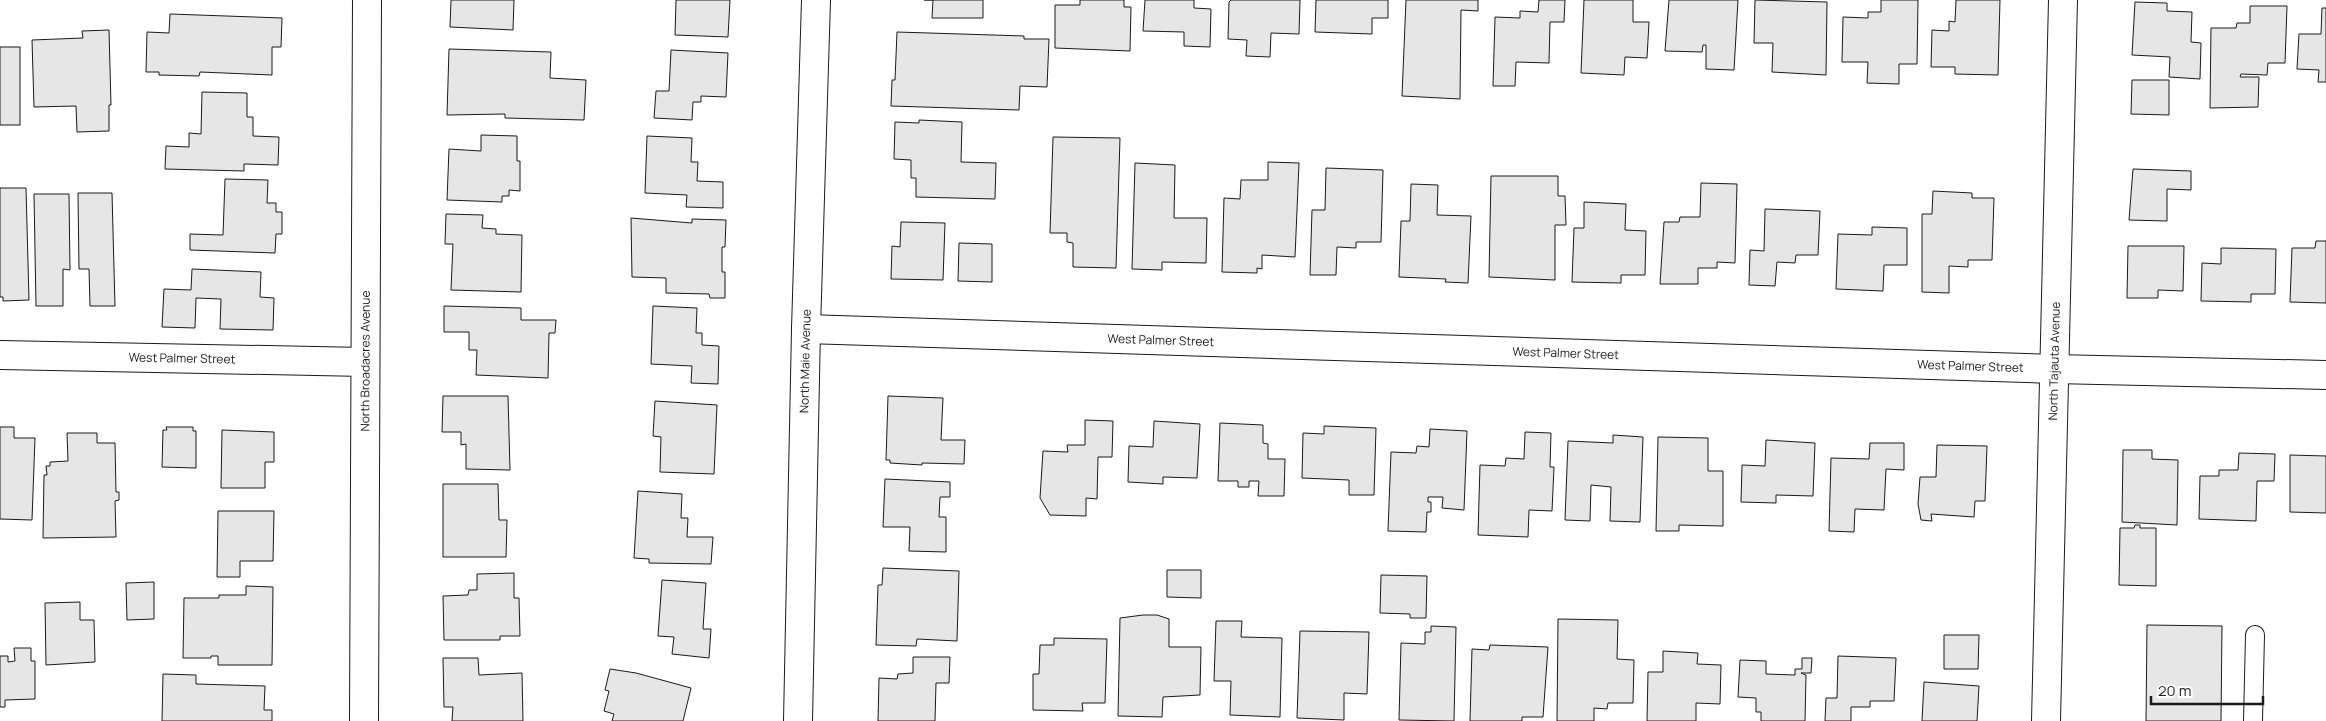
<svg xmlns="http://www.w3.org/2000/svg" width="2326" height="721" viewBox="0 0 2326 721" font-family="Manrope,sans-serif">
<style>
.building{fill:#e6e6e6;stroke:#1a1a1a}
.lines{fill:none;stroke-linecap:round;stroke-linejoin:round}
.lane-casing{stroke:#1a1a1a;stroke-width:20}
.street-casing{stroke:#1a1a1a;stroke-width:30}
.lane{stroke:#fff;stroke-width:18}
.street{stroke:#fff;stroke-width:28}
.labels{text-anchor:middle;stroke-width:4;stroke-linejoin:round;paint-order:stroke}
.street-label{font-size:12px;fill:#1a1a1a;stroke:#fff}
</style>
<rect width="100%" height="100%" fill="#fff"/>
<g class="building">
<path d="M 451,0 L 514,0 L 513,30 L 450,27 Z"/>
<path d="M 676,0 L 730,0 L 728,37 L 675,35 Z"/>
<path d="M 924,0 L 983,0 L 983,18 L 932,18 L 933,0 Z"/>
<path d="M 1080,0 L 1124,0 L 1124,7 L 1131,7 L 1130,51 L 1055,48 L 1055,5 L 1080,5 Z"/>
<path d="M 1145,0 L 1194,0 L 1194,8 L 1211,9 L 1210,47 L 1184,46 L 1184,32 L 1143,31 Z"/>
<path d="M 1231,0 L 1300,0 L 1299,34 L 1271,33 L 1270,57 L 1246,56 L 1247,40 L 1228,39 L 1229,2 Z"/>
<path d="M 1316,0 L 1388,0 L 1388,18 L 1372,18 L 1372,34 L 1315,32 Z"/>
<path d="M 1406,0 L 1478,0 L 1478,11 L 1461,10 L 1460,99 L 1402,96 Z"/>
<path d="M 1539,0 L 1565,0 L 1564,22 L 1550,22 L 1549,63 L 1516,62 L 1515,86 L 1493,86 L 1495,17 L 1520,18 L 1520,11 L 1538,12 Z"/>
<path d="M 1584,0 L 1633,0 L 1633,22 L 1649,22 L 1647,58 L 1625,57 L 1624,75 L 1581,73 Z"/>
<path d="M 1669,0 L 1738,0 L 1734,70 L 1706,69 L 1706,45 L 1703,45 L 1702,52 L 1665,51 Z"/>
<path d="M 1755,0 L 1827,2 L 1826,75 L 1772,72 L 1773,43 L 1754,43 Z"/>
<path d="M 1881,0 L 1918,0 L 1917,64 L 1899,64 L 1899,84 L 1867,83 L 1868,62 L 1842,62 L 1843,17 L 1868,18 L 1868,12 L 1881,12 Z"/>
<path d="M 1956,0 L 2000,0 L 1998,75 L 1955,74 L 1955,67 L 1931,67 L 1932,30 L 1949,31 L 1949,21 L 1955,22 Z"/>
<path d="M 2135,2 L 2167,3 L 2167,11 L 2192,12 L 2191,42 L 2201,43 L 2200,79 L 2169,77 L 2170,57 L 2132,55 Z"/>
<path d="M 2250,6 L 2287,6 L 2285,63 L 2268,63 L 2267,75 L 2241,74 L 2240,77 L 2259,77 L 2258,107 L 2210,108 L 2211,28 L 2236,28 L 2237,23 L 2250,23 Z"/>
<path d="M 2322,8 L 2326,8 L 2326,82 L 2318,82 L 2319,70 L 2297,69 L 2299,34 L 2321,34 Z"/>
<path d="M 170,14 L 282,18 L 281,47 L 272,47 L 272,75 L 200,72 L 199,76 L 159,75 L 159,72 L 146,72 L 147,32 L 169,33 Z"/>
<path d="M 109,30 L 111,105 L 109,105 L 109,131 L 77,132 L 76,106 L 34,107 L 32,40 L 83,38 L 82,31 Z"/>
<path d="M 897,32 L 1024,36 L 1024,39 L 1049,39 L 1047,87 L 1020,86 L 1019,110 L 891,106 L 892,80 L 895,80 Z"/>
<rect x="0" y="47" width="20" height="78"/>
<path d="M 449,49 L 551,52 L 550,78 L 586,80 L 584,120 L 505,118 L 505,114 L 447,115 Z"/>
<path d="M 671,50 L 728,53 L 726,97 L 701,96 L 701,102 L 693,102 L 692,120 L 654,118 L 656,91 L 669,91 Z"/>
<path d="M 2132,80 L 2169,80 L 2169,115 L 2131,114 Z"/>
<path d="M 202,92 L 247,93 L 247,117 L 253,117 L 253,136 L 279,137 L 278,165 L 244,164 L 244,171 L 165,169 L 166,146 L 189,147 L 189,133 L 201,134 Z"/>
<path d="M 919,120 L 962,122 L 961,162 L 996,163 L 995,199 L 916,197 L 916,178 L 911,178 L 911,160 L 894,159 L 895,122 L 919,123 Z"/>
<path d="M 481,135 L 517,136 L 517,161 L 520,161 L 520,191 L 509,190 L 509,196 L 502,196 L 502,202 L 447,200 L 449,149 L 481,151 Z"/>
<path d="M 647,136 L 692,138 L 691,162 L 698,162 L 697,181 L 723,182 L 723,208 L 686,207 L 687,195 L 645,193 Z"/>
<path d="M 1053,137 L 1120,138 L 1116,268 L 1073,267 L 1073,243 L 1067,242 L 1067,233 L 1050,233 Z"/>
<path d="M 1268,162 L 1299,163 L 1295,257 L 1262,255 L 1262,269 L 1257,268 L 1257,273 L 1222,272 L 1224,198 L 1240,199 L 1241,180 L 1268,180 Z"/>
<path d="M 1135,163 L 1175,165 L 1174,218 L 1207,218 L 1206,263 L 1162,262 L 1162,270 L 1132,269 Z"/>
<path d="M 1326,168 L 1383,170 L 1381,242 L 1356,242 L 1356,248 L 1337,247 L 1336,275 L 1310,275 L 1312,210 L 1325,210 Z"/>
<path d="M 2133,169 L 2191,171 L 2191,190 L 2167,189 L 2167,221 L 2129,220 Z"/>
<path d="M 1491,176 L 1558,176 L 1558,196 L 1565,196 L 1566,225 L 1555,225 L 1555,280 L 1489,277 Z"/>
<path d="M 225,179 L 268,180 L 267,203 L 276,203 L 276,212 L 282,212 L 282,234 L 276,234 L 275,253 L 190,250 L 190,234 L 223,235 Z"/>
<path d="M 1701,183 L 1737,184 L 1735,263 L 1717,262 L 1717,268 L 1698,268 L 1698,284 L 1660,284 L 1664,222 L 1679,222 L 1680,217 L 1700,217 Z"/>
<path d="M 1411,184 L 1438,185 L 1437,215 L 1471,216 L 1468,283 L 1445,282 L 1446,279 L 1399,277 L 1401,221 L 1410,221 Z"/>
<path d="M 0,188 L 26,188 L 29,300 L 3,301 L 3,297 L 0,297 Z"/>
<path d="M 1933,191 L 1972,193 L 1972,198 L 1994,198 L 1992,260 L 1968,260 L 1968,267 L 1949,266 L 1949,293 L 1922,292 L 1922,214 L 1932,214 Z"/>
<path d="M 78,193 L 112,193 L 115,306 L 90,306 L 89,269 L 79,269 Z"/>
<path d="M 34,194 L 69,194 L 70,270 L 63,269 L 63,306 L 36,306 Z"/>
<path d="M 1584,202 L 1626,204 L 1625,230 L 1646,231 L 1645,275 L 1621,275 L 1621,283 L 1572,282 L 1574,228 L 1584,228 Z"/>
<path d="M 1765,209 L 1820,211 L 1818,255 L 1796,255 L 1795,263 L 1777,262 L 1775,286 L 1749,285 L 1750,250 L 1764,251 Z"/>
<path d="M 446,214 L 483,215 L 482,228 L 496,229 L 496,234 L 522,235 L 521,292 L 451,290 L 453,244 L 445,244 Z"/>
<path d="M 631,218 L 692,223 L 692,219 L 726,220 L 725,247 L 722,247 L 722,272 L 725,272 L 725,298 L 710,298 L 709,294 L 666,293 L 666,278 L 632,277 Z"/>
<path d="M 901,222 L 945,223 L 943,280 L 891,279 L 892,246 L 900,247 Z"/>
<path d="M 1872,227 L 1907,228 L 1907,265 L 1884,265 L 1883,291 L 1836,289 L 1838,234 L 1872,235 Z"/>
<path d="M 2316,241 L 2326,241 L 2326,303 L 2290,302 L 2292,248 L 2315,248 Z"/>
<path d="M 959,243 L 992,244 L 992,282 L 958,281 Z"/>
<path d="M 2128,246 L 2184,246 L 2183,291 L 2158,290 L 2158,298 L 2127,298 Z"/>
<path d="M 2221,248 L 2276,249 L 2275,294 L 2251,294 L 2251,302 L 2201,301 L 2202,263 L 2221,264 Z"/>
<path d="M 192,269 L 261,272 L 260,297 L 274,298 L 273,330 L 220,329 L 221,299 L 196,298 L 195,328 L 162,327 L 164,289 L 191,290 Z"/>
<path d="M 444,306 L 521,308 L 521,320 L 556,320 L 555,333 L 549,333 L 548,378 L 476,375 L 477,350 L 469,350 L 469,332 L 444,332 Z"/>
<path d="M 653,306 L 697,308 L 696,333 L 702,333 L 702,345 L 719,346 L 718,384 L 691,383 L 692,366 L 651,364 Z"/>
<path d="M 443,396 L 508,396 L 510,470 L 466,469 L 466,444 L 461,445 L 461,432 L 442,432 Z"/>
<path d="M 888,396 L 943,398 L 941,440 L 965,440 L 964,464 L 922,463 L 922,465 L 890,463 L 890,460 L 886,460 Z"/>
<path d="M 655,401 L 717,405 L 714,474 L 660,472 L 661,437 L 653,436 Z"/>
<path d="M 1085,420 L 1113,421 L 1112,457 L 1098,457 L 1097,499 L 1086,498 L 1086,516 L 1050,515 L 1040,498 L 1043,451 L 1068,452 L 1067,445 L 1085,445 Z"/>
<path d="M 1154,421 L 1200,424 L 1197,478 L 1163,477 L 1163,484 L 1128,482 L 1129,446 L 1153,447 Z"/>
<path d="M 1220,423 L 1263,425 L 1263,443 L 1268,444 L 1268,459 L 1285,459 L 1284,496 L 1258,496 L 1259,481 L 1249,481 L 1249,487 L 1238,487 L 1238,481 L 1218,481 Z"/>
<path d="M 1324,426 L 1376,428 L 1374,495 L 1349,495 L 1349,480 L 1302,478 L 1303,433 L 1324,434 Z"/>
<path d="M 0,427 L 14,427 L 14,438 L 35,438 L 32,520 L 0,519 Z"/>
<path d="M 166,427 L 193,427 L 193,431 L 196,431 L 196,468 L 162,467 L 163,430 L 167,430 Z"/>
<path d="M 1430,429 L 1467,431 L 1464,510 L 1442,508 L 1443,497 L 1428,497 L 1428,502 L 1431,502 L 1431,512 L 1427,512 L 1426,532 L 1388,531 L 1391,452 L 1416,453 L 1417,446 L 1429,447 Z"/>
<path d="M 222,430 L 274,432 L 274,462 L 265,462 L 265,488 L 221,488 Z"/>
<path d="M 1525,432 L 1551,433 L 1550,467 L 1554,467 L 1552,511 L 1529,510 L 1528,537 L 1478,535 L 1480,465 L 1505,466 L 1506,458 L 1524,459 Z"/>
<path d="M 67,433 L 97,433 L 97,443 L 115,443 L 116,492 L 119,492 L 119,500 L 115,501 L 116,537 L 43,538 L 44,475 L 47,475 L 46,466 L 50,466 L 50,462 L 68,461 Z"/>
<path d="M 1613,435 L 1643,437 L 1640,522 L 1610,521 L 1611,487 L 1591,485 L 1590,521 L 1565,520 L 1568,441 L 1613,443 Z"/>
<path d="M 1658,437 L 1708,438 L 1708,471 L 1723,471 L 1723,526 L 1679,525 L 1679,531 L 1656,531 Z"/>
<path d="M 1766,440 L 1815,443 L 1813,496 L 1776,495 L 1776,503 L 1741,502 L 1742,465 L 1765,466 Z"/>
<path d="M 1870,443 L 1904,443 L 1904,470 L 1886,469 L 1884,510 L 1855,509 L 1854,532 L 1829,531 L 1831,458 L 1869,459 Z"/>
<path d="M 1937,445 L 1987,446 L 1985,501 L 1975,501 L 1974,517 L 1931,514 L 1932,521 L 1921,520 L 1918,504 L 1920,477 L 1936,477 Z"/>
<path d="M 2123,450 L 2152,450 L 2152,459 L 2178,460 L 2177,525 L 2122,522 Z"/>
<path d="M 2239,453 L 2275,454 L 2274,481 L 2257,481 L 2256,521 L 2199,519 L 2200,476 L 2219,476 L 2219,470 L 2238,470 Z"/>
<path d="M 2290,455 L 2326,456 L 2326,513 L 2290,512 Z"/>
<path d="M 885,479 L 950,482 L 950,497 L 940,497 L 939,517 L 946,517 L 946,552 L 909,551 L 910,527 L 883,527 Z"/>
<path d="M 443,484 L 498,484 L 499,520 L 507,520 L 506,557 L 443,557 Z"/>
<path d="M 638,491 L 682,494 L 681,518 L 688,518 L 687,537 L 713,537 L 711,564 L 649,563 L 649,559 L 634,558 Z"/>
<path d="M 218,511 L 274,511 L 273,561 L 240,561 L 240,577 L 217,577 Z"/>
<path d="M 2135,525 L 2140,525 L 2140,528 L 2156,528 L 2156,586 L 2119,585 L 2120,528 L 2134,528 Z"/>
<path d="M 883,568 L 959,571 L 957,641 L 917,639 L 916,646 L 876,645 L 878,585 L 882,585 Z"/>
<path d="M 1167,570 L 1201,570 L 1201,598 L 1167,597 Z"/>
<path d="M 514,573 L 514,598 L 519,598 L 520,636 L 500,636 L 500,640 L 444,640 L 443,596 L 468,595 L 469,590 L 477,590 L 477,574 Z"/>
<path d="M 1381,575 L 1427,576 L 1426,618 L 1410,618 L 1410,614 L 1380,613 Z"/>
<path d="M 662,580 L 706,583 L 703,629 L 711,629 L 709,658 L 672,654 L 674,637 L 658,636 Z"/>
<path d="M 154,582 L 154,619 L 127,620 L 126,583 Z"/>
<path d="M 246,586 L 273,587 L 272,665 L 218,665 L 218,656 L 211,656 L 211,658 L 183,658 L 184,598 L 219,598 L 219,595 L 246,595 Z"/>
<path d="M 80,602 L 80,620 L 94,620 L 95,662 L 46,665 L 45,603 Z"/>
<path d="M 1143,615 L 1157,615 L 1169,619 L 1169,647 L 1201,647 L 1200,695 L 1163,697 L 1162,717 L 1118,716 L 1120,618 Z"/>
<path d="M 1558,619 L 1618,620 L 1617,659 L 1634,660 L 1633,703 L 1608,703 L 1607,709 L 1594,708 L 1594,721 L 1557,721 Z"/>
<path d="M 1216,621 L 1242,621 L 1241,637 L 1282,638 L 1280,717 L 1230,715 L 1231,681 L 1214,681 Z"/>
<path d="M 2147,625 L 2222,626 L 2221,721 L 2146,721 Z"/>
<path d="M 1431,626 L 1456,627 L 1454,721 L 1399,720 L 1401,643 L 1425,644 L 1425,632 L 1431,632 Z"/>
<path d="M 1300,631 L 1369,632 L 1367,694 L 1344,693 L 1344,720 L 1297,718 Z"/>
<path d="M 1944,635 L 1979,635 L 1978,669 L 1944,669 Z"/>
<path d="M 1054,638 L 1107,639 L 1105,703 L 1082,703 L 1083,711 L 1033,710 L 1033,674 L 1039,674 L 1040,645 L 1054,645 Z"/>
<path d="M 1490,645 L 1548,647 L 1543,717 L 1522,717 L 1522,721 L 1470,721 L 1472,649 L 1489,650 Z"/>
<path d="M 14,648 L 31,648 L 31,661 L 35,661 L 35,699 L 5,700 L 5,707 L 0,707 L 0,656 L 8,656 L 8,662 L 15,661 Z"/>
<path d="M 1663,651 L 1698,653 L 1697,664 L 1721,665 L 1720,704 L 1696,703 L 1696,721 L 1647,721 L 1648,672 L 1663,672 Z"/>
<path d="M 1838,656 L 1896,658 L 1894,701 L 1870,701 L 1870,707 L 1851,707 L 1851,721 L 1825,721 L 1826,698 L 1837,698 Z"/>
<path d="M 913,657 L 950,657 L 949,683 L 936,683 L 935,721 L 878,721 L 879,678 L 897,679 L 898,674 L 913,673 Z"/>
<path d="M 443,658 L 478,658 L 479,675 L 522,673 L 523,721 L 452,721 L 453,707 L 444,707 Z"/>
<path d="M 1802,658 L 1812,658 L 1811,673 L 1801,673 L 1806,675 L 1805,721 L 1761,721 L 1761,712 L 1756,712 L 1756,698 L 1738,697 L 1740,660 L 1766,661 L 1766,674 L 1795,675 L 1795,669 L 1802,669 Z"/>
<path d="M 610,669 L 636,673 L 691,688 L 683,721 L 612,721 L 614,714 L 604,711 L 609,691 L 605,690 Z"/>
<path d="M 163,674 L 196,675 L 196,684 L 265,686 L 264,710 L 272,710 L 272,721 L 162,721 Z"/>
<path d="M 1924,682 L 1979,686 L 1977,721 L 1922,721 Z"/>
</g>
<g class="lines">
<g class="lane-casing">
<path id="lane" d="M 2253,721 L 2255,635"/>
</g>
<g class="street-casing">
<g id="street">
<path id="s1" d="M 806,329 L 2054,369 L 2326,375"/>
<path id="s2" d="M 0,355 L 365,362"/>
<path id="s3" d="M 364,721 L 367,0"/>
<path id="s4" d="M 798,721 L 806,329 L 816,0"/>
<path id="s5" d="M 2046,721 L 2063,0"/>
</g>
</g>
<use href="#lane" class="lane"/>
<use href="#street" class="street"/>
</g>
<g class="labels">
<g class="street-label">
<text dy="4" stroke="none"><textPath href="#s1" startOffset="355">West Palmer Street</textPath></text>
<text dy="4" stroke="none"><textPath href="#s1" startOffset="760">West Palmer Street</textPath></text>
<text dy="4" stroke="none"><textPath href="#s2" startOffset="182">West Palmer Street</textPath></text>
<text dy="4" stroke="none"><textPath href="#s4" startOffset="360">North Maie Avenue</textPath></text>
<text dy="4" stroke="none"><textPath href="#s5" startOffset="360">North Tajauta Avenue</textPath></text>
<text dy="4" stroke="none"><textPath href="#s3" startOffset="360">North Broadacres Avenue</textPath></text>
<text dy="4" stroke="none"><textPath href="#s1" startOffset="1165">West Palmer Street</textPath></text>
</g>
</g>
<path d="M2151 696v8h112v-8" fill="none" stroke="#1a1a1a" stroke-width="2.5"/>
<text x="2158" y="696" font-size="15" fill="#1a1a1a" stroke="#ffffff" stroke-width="4" paint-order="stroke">20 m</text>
</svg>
